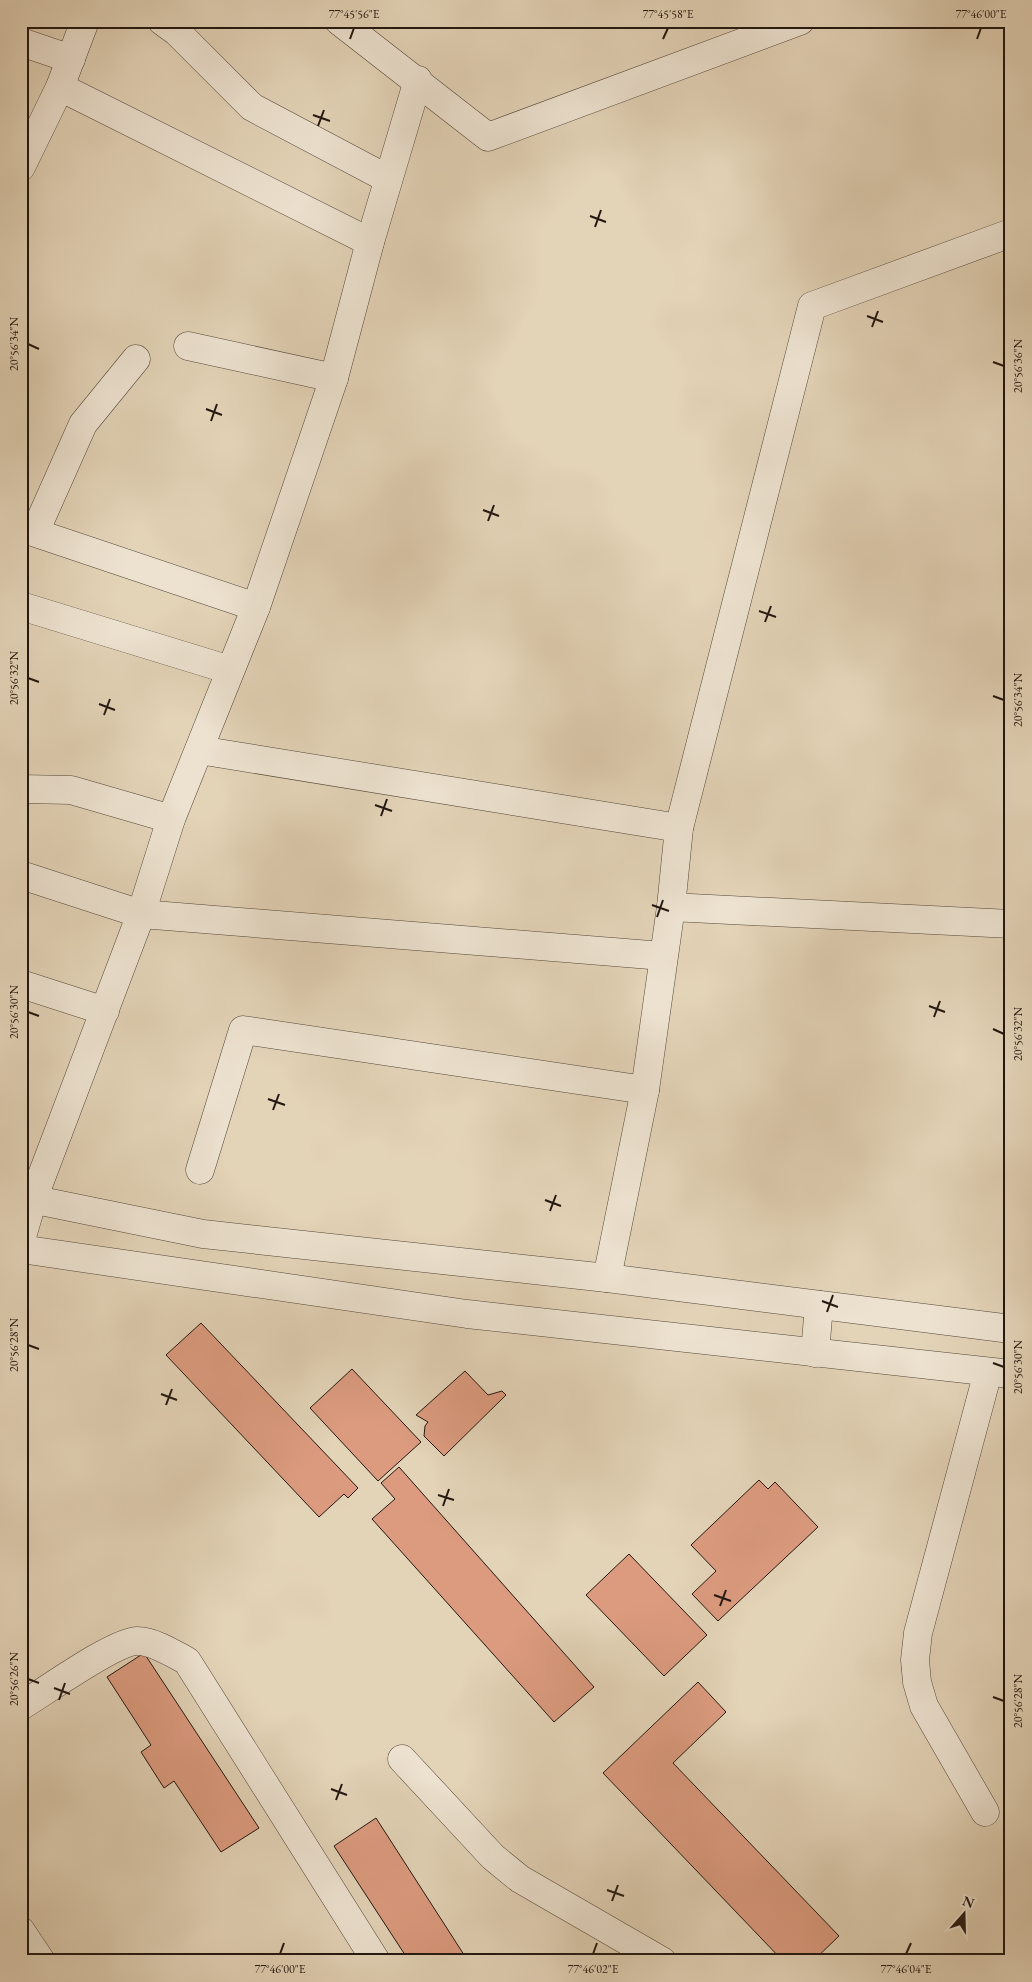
<svg xmlns="http://www.w3.org/2000/svg" width="1032" height="1982" viewBox="0 0 1032 1982" font-family="'EB Garamond',serif">
<style>
.building{fill:#dc9b7f;stroke:#231711}
.lines{fill:none;stroke-linecap:round;stroke-linejoin:round}
.minor-casing{stroke:#53463a;stroke-width:29}
.minor{stroke:#ede2d0;stroke-width:28}
.ticks{fill:none;stroke:#231711;stroke-width:2}
.neatline{fill:none;stroke:#231711;stroke-width:2}
.ticks-label{font-size:12px;text-anchor:middle;fill:#231711}
</style>
<rect width="100%" height="100%" fill="#e3d3b7"/>
<filter id="stains"><feTurbulence type="fractalNoise" baseFrequency=".004" numOctaves="4"/><feColorMatrix values="0 0 0 0 .2 0 0 0 0 .09 0 0 0 0 .02 0 0 0 .5 -.17"/></filter>
<radialGradient id="worn" r=".72"><stop offset=".6" stop-color="#630" stop-opacity="0"/><stop offset="1" stop-color="#630" stop-opacity=".3"/></radialGradient>
<g class="building">
<path d="M 201,1323 L 358,1488 L 348,1498 L 344,1494 L 319,1517 L 166,1355 Z"/>
<path d="M 352,1369 L 421,1442 L 378,1481 L 310,1408 Z"/>
<path d="M 465,1371 L 488,1395 L 502,1391 L 506,1395 L 444,1456 L 424,1436 L 425,1426 L 428,1422 L 416,1415 Z"/>
<path d="M 399,1467 L 594,1687 L 554,1722 L 372,1519 L 395,1499 L 381,1483 Z"/>
<path d="M 759,1480 L 768,1489 L 775,1482 L 818,1527 L 718,1621 L 692,1594 L 716,1571 L 691,1545 Z"/>
<path d="M 629,1554 L 707,1635 L 664,1676 L 586,1595 Z"/>
<path d="M 144,1653 L 259,1828 L 221,1852 L 174,1781 L 164,1788 L 141,1752 L 151,1745 L 107,1677 Z"/>
<path d="M 21,1673 L 30,1688 L 21,1694 Z"/>
<path d="M 698,1682 L 726,1712 L 673,1763 L 839,1936 L 813,1961 L 783,1961 L 603,1773 Z"/>
<path d="M 376,1818 L 468,1961 L 409,1961 L 334,1846 Z"/>
</g>
<g class="lines">
<g class="minor-casing">
<g id="minor">
<path d="M 162,21 L 177,32 L 252,107 L 388,179"/>
<path d="M 339,21 L 488,137 L 800,21"/>
<path d="M 21,42 L 71,59"/>
<path d="M 60,87 L 370,242"/>
<path d="M 21,167 L 60,87 L 85,21"/>
<path d="M 188,346 L 334,378"/>
<path d="M 21,528 L 256,607"/>
<path d="M 35,532 L 83,424 L 136,359"/>
<path d="M 21,606 L 230,670"/>
<path d="M 199,750 L 679,828"/>
<path d="M 21,789 L 71,790 L 171,819"/>
<path d="M 21,875 L 141,914 L 663,956"/>
<path d="M 671,907 L 1011,924"/>
<path d="M 21,984 L 105,1011"/>
<path d="M 200,1170 L 243,1030 L 645,1090"/>
<path d="M 21,1197 L 203,1234 L 607,1278 L 1011,1329"/>
<path d="M 21,1240 L 33,1199 L 141,914 L 171,819 L 256,607 L 334,378 L 370,242 L 418,80"/>
<path d="M 21,1249 L 467,1314 L 1011,1374"/>
<path d="M 607,1278 L 645,1090 L 671,907 L 679,828 L 812,306 L 1011,233"/>
<path d="M 815,1353 L 819,1305"/>
<path d="M 21,1706 C 43,1693 116,1640 138,1641 C 153,1641 174,1654 187,1661 L 376,1961"/>
<path d="M 402,1759 L 493,1857 L 520,1879 L 662,1961"/>
<path d="M 985,1812 L 924,1706 L 917,1682 L 915,1660 L 918,1633 L 988,1372"/>
<path d="M 21,1931 L 41,1961"/>
</g>
</g>
<use href="#minor" class="minor"/>
</g>
<path class="ticks" d="M 350,39 L 354,28M 663,39 L 668,28M 977,39 L 981,28M 313,115 L 330,121M 318,126 L 324,110M 590,216 L 606,222M 595,227 L 601,210M 867,316 L 883,322M 872,327 L 878,311M 28,344 L 39,349M 993,362 L 1004,366M 206,409 L 222,415M 211,421 L 217,404M 483,510 L 499,516M 488,521 L 494,505M 759,611 L 776,617M 765,622 L 771,606M 28,678 L 39,682M 993,696 L 1004,700M 99,704 L 115,710M 104,715 L 110,699M 375,805 L 392,811M 381,816 L 387,799M 652,905 L 669,911M 657,917 L 663,900M 929,1006 L 945,1012M 28,1012 L 39,1016M 934,1017 L 940,1001M 993,1029 L 1004,1034M 268,1099 L 285,1105M 273,1110 L 279,1094M 545,1200 L 561,1206M 550,1211 L 556,1195M 822,1301 L 838,1307M 827,1312 L 833,1295M 28,1345 L 39,1349M 993,1363 L 1004,1367M 161,1394 L 177,1400M 166,1405 L 172,1389M 438,1495 L 454,1500M 443,1506 L 449,1489M 714,1595 L 731,1601M 720,1606 L 726,1590M 28,1679 L 39,1683M 54,1688 L 70,1694M 993,1697 L 1004,1701M 59,1700 L 65,1683M 331,1789 L 347,1795M 336,1800 L 342,1784M 607,1890 L 624,1896M 612,1901 L 618,1885M 280,1954 L 284,1943M 593,1954 L 597,1943M 906,1954 L 911,1943"/>
<rect width="1032" height="1982" fill="none" stroke="#e3d3b7" stroke-width="55"/>
<g transform="translate(964 1914) rotate(20)" stroke="#ede2d0" stroke-width="4" paint-order="stroke">
<path d="M0-4L9 19L0 12L-9 19Z" fill="#231711"/>
<text y="-8" font-size="14" font-weight="bold" text-anchor="middle" fill="#231711">N</text>
</g>
<rect x="28" y="28" width="976" height="1926" class="neatline"/>
<g class="ticks-label">
<text x="354" y="18">77°45'56"E</text>
<text x="668" y="18">77°45'58"E</text>
<text x="981" y="18">77°46'00"E</text>
<text transform="translate(14 344) rotate(-90)" y="4">20°56'34"N</text>
<text transform="translate(1018 366) rotate(-90)" y="4">20°56'36"N</text>
<text transform="translate(14 678) rotate(-90)" y="4">20°56'32"N</text>
<text transform="translate(1018 700) rotate(-90)" y="4">20°56'34"N</text>
<text transform="translate(14 1012) rotate(-90)" y="4">20°56'30"N</text>
<text transform="translate(1018 1034) rotate(-90)" y="4">20°56'32"N</text>
<text transform="translate(14 1345) rotate(-90)" y="4">20°56'28"N</text>
<text transform="translate(1018 1367) rotate(-90)" y="4">20°56'30"N</text>
<text transform="translate(14 1679) rotate(-90)" y="4">20°56'26"N</text>
<text transform="translate(1018 1701) rotate(-90)" y="4">20°56'28"N</text>
<text x="280" y="1973">77°46'00"E</text>
<text x="593" y="1973">77°46'02"E</text>
<text x="906" y="1973">77°46'04"E</text>
</g>
<rect width="100%" height="100%" filter="url(#stains)"/>
<rect width="100%" height="100%" fill="url(#worn)"/>
</svg>
